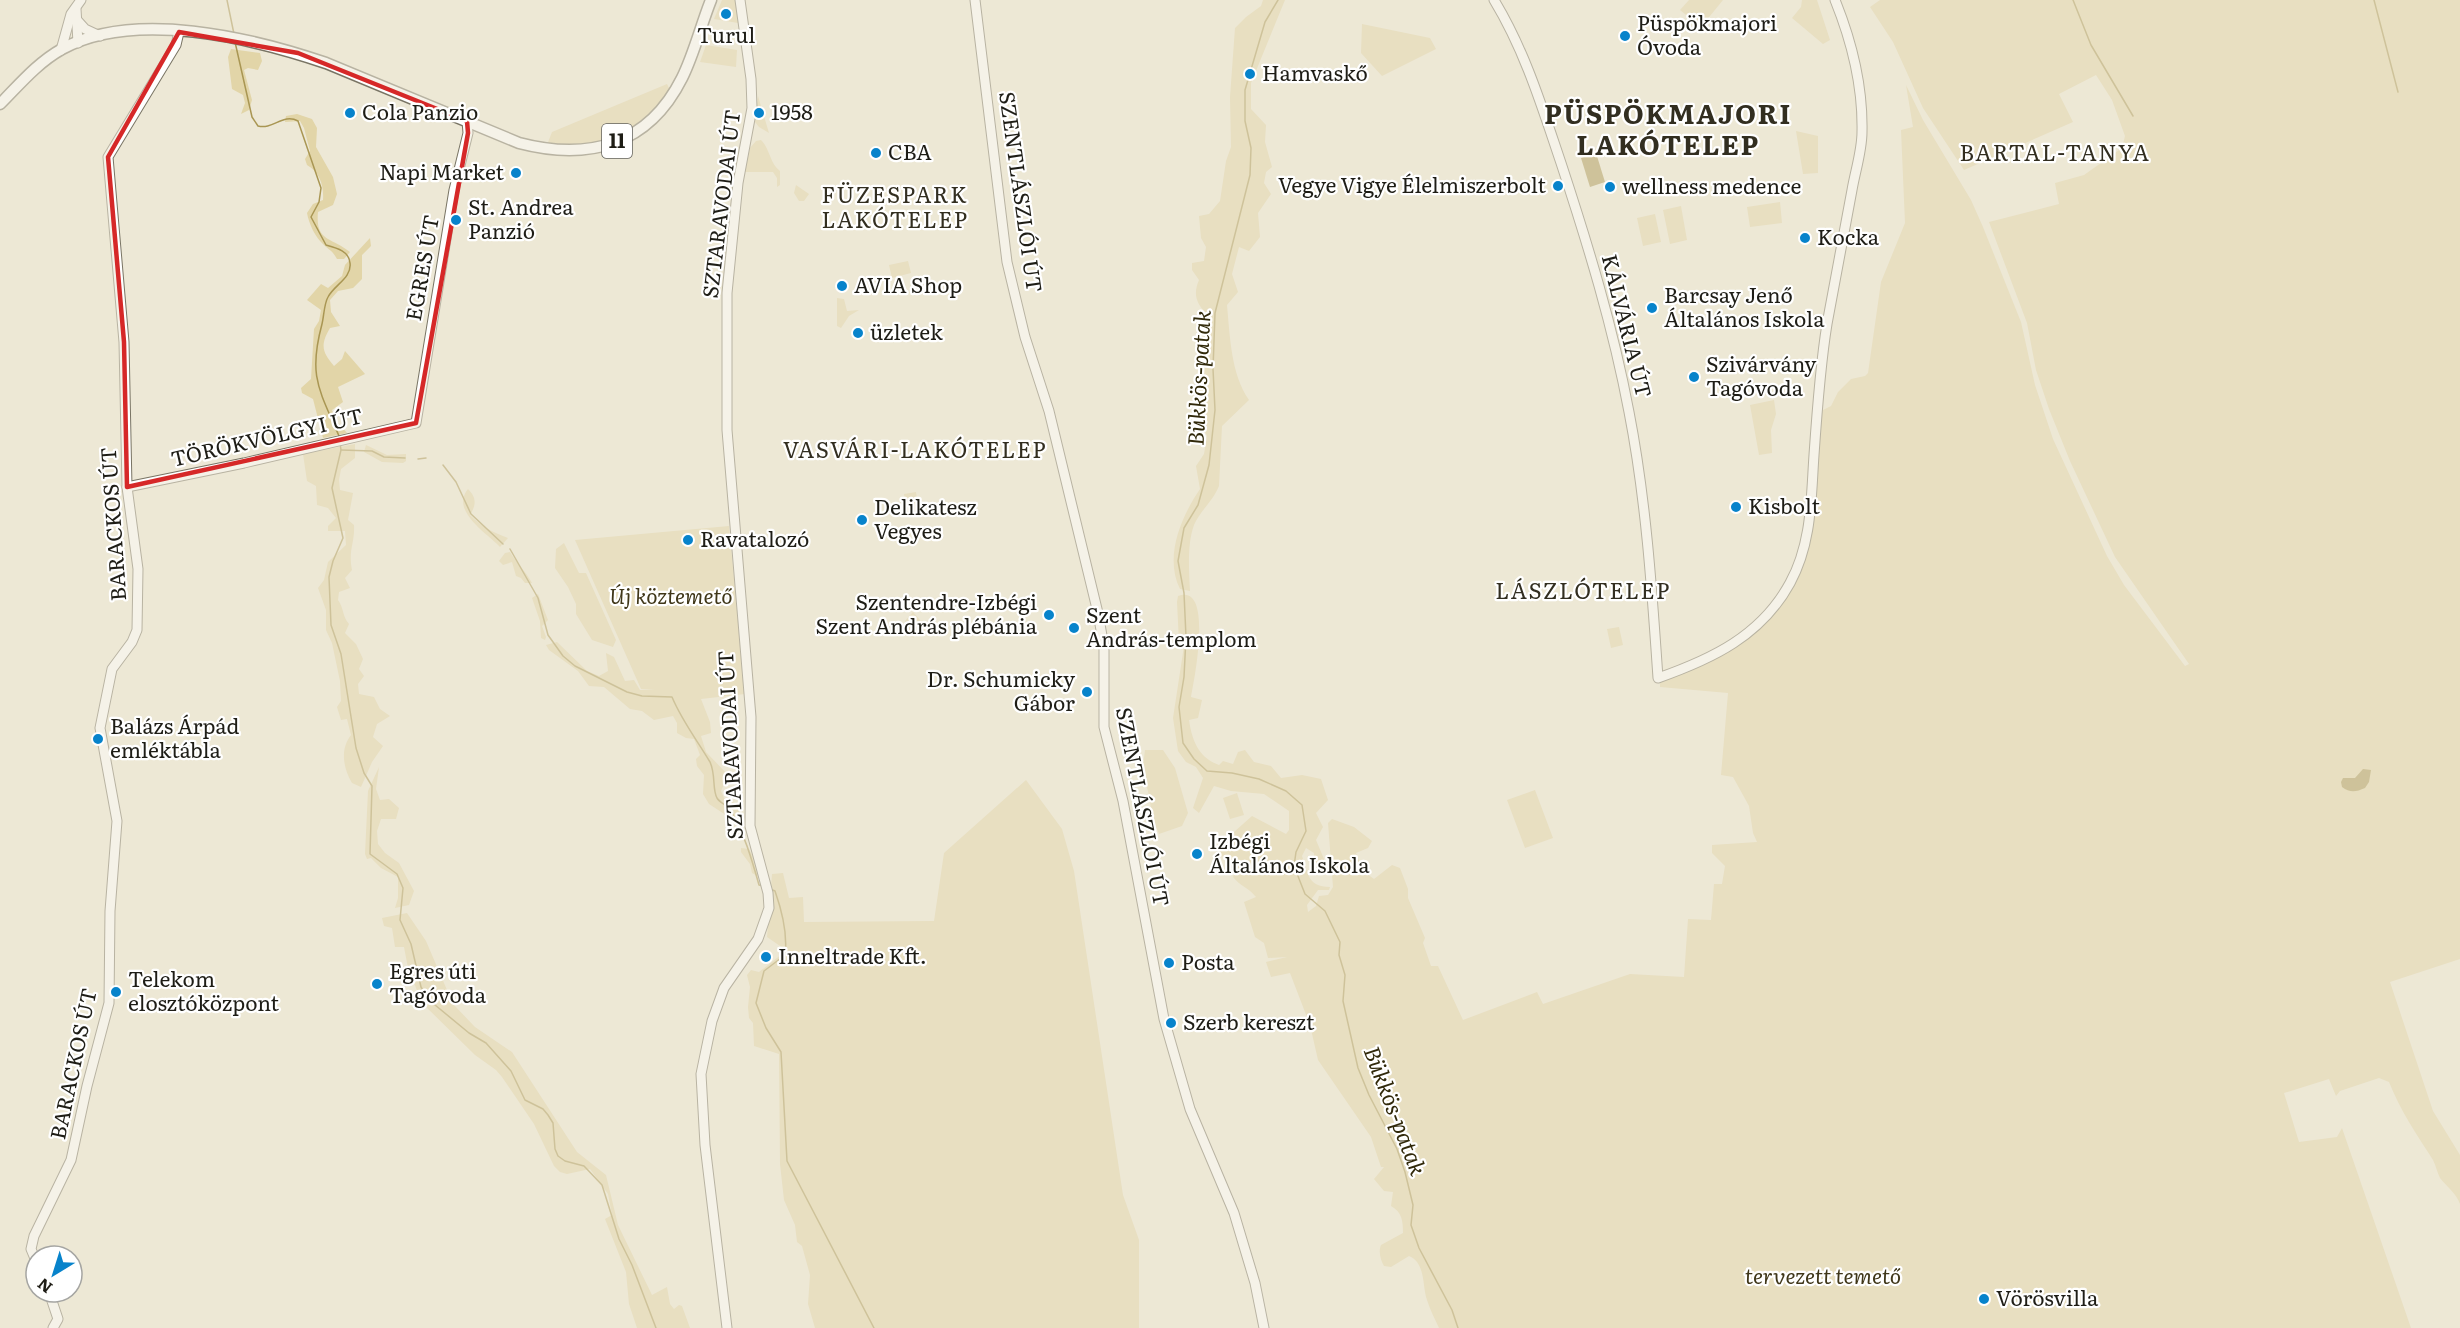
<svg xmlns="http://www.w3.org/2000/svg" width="2460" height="1328" viewBox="0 0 2460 1328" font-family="Literata,serif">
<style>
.green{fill:#e2d5a8}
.water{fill:#a99653}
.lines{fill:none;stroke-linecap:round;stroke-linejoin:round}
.stream{stroke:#a99653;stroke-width:1.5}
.secondary-casing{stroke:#797464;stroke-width:11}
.primary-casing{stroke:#797464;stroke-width:13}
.secondary{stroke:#fff;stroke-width:9}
.primary{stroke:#fff;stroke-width:10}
.marked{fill:none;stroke:#d62828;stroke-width:4.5;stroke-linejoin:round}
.poi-dot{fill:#0783cb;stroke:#fff;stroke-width:2}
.labels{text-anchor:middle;stroke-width:4.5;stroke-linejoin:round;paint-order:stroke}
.shield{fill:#fff;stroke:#62615c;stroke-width:1.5}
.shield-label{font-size:20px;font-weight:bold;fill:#1e1d16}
.poi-label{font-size:21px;fill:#1e1d16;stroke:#fff;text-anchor:start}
.street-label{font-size:21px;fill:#1e1d16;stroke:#fff}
.park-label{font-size:21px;font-style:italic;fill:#3f3618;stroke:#fff}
.neighbourhood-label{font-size:22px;letter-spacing:1.5px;fill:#322e20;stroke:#fff}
.water-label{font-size:22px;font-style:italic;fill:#31290a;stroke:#fff}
.district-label{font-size:27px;font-weight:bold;letter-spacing:1.5px;fill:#322e20;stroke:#fff}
</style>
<rect width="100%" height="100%" fill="#ede8d6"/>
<g class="green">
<path d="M 722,0 L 736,0 L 738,23 L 714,19 Z"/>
<path d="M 1263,0 L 1285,0 L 1251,83 L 1251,109 L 1266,125 L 1265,142 L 1272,167 L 1266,172 L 1264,183 L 1271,194 L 1258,213 L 1260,237 L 1249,251 L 1239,247 L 1232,274 L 1238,292 L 1227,305 C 1230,337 1231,374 1249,400 L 1222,426 L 1219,486 C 1213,501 1200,511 1194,525 C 1187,544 1189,571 1190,591 L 1180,589 C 1164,557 1181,517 1200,489 L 1196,466 L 1204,454 L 1207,436 L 1203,426 L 1205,398 L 1200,385 L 1198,368 L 1203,320 L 1206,313 C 1196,303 1193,294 1199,280 L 1192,270 L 1192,263 L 1204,261 L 1206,247 L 1201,238 L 1199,216 L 1209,214 L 1220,201 L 1226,161 L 1231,147 L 1230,97 L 1235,28 L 1246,17 L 1261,6 Z"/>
<path d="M 1689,0 L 1723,0 L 1701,27 L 1680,10 Z"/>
<path d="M 1802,0 L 1817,0 L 1830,40 L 1823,44 L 1792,18 L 1801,7 Z"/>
<path d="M 1880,0 L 2460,0 L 2460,959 L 2390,982 L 2433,1111 L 2460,1155 L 2460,1204 C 2456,1193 2447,1187 2440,1178 C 2437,1172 2436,1166 2433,1160 C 2417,1135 2400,1110 2389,1082 L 2379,1078 L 2340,1091 L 2336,1096 L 2329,1079 L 2284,1093 L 2299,1142 L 2337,1137 L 2342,1128 L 2411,1328 L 1439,1328 C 1435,1319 1430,1310 1427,1300 C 1422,1286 1426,1263 1409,1256 L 1391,1267 L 1384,1266 C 1381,1261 1378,1252 1381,1245 L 1403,1233 C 1403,1221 1402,1212 1391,1206 L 1393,1192 L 1384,1191 L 1374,1179 L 1384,1167 L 1381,1167 L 1371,1137 L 1318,1060 L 1310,1025 L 1290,973 L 1271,977 L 1266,962 L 1287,957 L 1268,958 L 1264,943 L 1255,937 L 1244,902 L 1256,897 C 1249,888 1240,886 1233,877 L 1235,872 L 1216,848 L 1252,816 L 1286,834 L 1289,830 L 1289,811 L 1264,794 L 1231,791 L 1214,786 L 1199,813 L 1193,808 L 1203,778 L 1196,767 L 1186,762 L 1178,751 L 1173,718 L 1184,646 L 1179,642 L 1177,602 L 1178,596 C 1214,582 1194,681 1191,697 L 1202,700 L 1198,718 L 1189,720 C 1192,741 1199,758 1219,765 L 1223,761 L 1233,764 L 1238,752 L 1245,750 L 1254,762 L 1271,766 L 1281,778 L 1302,775 L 1321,779 L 1328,800 L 1316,813 L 1323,827 L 1316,840 L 1324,859 L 1320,873 L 1315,873 L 1314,853 L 1306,848 L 1302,856 C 1309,875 1307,886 1330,887 L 1329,890 L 1318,890 L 1307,905 L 1308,912 L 1316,906 L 1319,896 L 1328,895 L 1333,887 L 1328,823 L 1332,819 L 1354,827 L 1372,841 L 1368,848 L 1356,853 C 1360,864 1363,872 1374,879 L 1392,865 L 1400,868 L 1408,889 L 1408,898 L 1425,938 L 1423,943 L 1431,966 L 1438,966 L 1463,1020 L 1537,992 L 1543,1004 L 1630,974 L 1684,977 L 1688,919 L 1711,920 L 1714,884 L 1722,884 L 1725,866 L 1712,853 L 1712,845 L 1757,842 L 1753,833 L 1749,806 L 1733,777 L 1721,775 L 1728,693 L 1660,687 L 1660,674 L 1695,663 L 1756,624 L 1779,596 L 1793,569 L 1804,540 L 1815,414 L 1831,406 L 1838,392 L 1851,379 L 1865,376 L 1868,373 L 1881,282 L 1905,223 L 1901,130 L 1913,127 L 1906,85 L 1923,120 L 1971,200 L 1983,227 L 2021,322 L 2035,385 L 2053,439 L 2107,556 L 2124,585 L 2185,666 L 2189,664 L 2115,557 L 2070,461 L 2049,409 L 2036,370 L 2027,323 L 1989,222 L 2059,204 L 2055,183 L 2084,175 L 2122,148 L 2125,136 L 2112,100 L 2096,75 L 2059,94 L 2073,122 L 1964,170 L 1923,108 L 1893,42 L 1870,7 Z"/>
<path d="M 1362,24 L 1430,38 L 1436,49 L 1382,76 L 1361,53 Z"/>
<path d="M 706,45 L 737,50 L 736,67 L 700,62 Z"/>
<path d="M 231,49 L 260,53 L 262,61 L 258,70 L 248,68 L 244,70 L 252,100 L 249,110 L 241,114 L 245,103 L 243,95 L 232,89 L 228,57 Z"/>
<path d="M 667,84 L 672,94 L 664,105 L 609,144 L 545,150 L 552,132 Z"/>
<path d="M 758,96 L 769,133 L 759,127 L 755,122 Z"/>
<path d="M 297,114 L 312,119 L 317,128 L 316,147 L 333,177 L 337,194 L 333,205 L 318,212 C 315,242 332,237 350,252 L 344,259 L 337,259 C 332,250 330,251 324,245 C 315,237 309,224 307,213 L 313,204 L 323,200 C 324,186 320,172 307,165 L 305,159 L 310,151 L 304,128 L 300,121 L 285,122 L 286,116 Z"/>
<path d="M 1796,131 L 1818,136 L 1818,173 L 1803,174 Z"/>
<path d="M 761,140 C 770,149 770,164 780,171 L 780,185 L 777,187 L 777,178 L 773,172 L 745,172 L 750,148 L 756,141 Z"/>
<path d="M 796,185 L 809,194 L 804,201 L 799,201 L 794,193 Z"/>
<path d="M 1780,202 L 1782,223 L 1750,227 L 1747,207 Z"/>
<path d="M 1681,206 L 1687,240 L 1670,244 L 1663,210 Z"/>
<path d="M 1655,214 L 1661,242 L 1643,246 L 1637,218 Z"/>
<path d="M 370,238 L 371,246 L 362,255 L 362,279 L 353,288 L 338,291 L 330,300 L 331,312 L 340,326 L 330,328 C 320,345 322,352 334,366 L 342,359 L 345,351 L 365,374 L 338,387 L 343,402 L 332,410 L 335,419 L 347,433 L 323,438 L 313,399 L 302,393 L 301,388 L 311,379 L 314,329 L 319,321 L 321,310 L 307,300 L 321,284 L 328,288 L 342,276 L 345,265 Z"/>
<path d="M 908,261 L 911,273 L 892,278 L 889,265 Z"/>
<path d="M 837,298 L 844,299 L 847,311 L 859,310 L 849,316 L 841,328 L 837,326 Z"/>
<path d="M 1774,400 L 1776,414 L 1771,430 L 1772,453 L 1759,455 L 1750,405 Z"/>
<path d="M 355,444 L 355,458 L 341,469 L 339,480 L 340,490 L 353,493 L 348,520 L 354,525 C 355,543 348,550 352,570 L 345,578 L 350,588 L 339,592 L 338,600 C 344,608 342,616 349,624 L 345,633 L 356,644 L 363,659 L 359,669 L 364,676 L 358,684 L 359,694 L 374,697 L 380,709 L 390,716 L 377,724 L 373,737 L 383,746 L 372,762 L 361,787 L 352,783 C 343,768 340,749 351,735 L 347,719 L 341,720 L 337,707 L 341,701 L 340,681 L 332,643 L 326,630 L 326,610 L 318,588 L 324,580 L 328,562 L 346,545 L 345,531 L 328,531 L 328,526 L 336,518 L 328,508 L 317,505 L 316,486 L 307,481 L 303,454 Z"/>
<path d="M 366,445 L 387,455 L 406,454 L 406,461 L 403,463 L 382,462 L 364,452 Z"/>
<path d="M 468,489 C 477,498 476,505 470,515 C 482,527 492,532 508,538 L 500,547 C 487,533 450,511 468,489 Z"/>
<path d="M 916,492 L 919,514 L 907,516 L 904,494 Z"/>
<path d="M 729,526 L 745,694 L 701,699 L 710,722 L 711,733 L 701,736 L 706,752 L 728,775 L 721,791 L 724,798 L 737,804 L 742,819 L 735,821 L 709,804 L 703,794 L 704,775 L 697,766 L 696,759 L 700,755 L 694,739 L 686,738 L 677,733 L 677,723 L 673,716 L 654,720 L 642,711 L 630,709 L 604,687 L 589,686 L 578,671 L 549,650 L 546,645 L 557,642 L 587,671 L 599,676 L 608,671 L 606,653 L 614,657 L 625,681 L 634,680 L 640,690 L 655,689 L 641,689 L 575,540 Z"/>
<path d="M 564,543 L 579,573 L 586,573 L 616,640 L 613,647 L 592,640 L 576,614 L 576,604 L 568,587 L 555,568 L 556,549 Z"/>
<path d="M 510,552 C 517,564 525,570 532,583 L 525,583 L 521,578 L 516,576 L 512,562 L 503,565 L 499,561 L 505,553 Z"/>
<path d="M 538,594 L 548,620 L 542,626 L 546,637 L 545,640 L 541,638 L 540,621 L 532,598 Z"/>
<path d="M 913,612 L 920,620 L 922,626 L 913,638 L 905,621 Z"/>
<path d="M 1619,627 L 1623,645 L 1611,648 L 1607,629 Z"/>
<path d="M 1145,750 L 1163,750 L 1175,768 L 1188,813 L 1182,826 L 1159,834 L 1153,819 L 1148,791 L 1142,773 Z"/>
<path d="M 379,767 L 376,789 L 380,800 L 389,799 L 399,808 L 396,819 L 381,819 L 377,831 L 378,844 L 385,853 L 399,863 L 414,891 L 409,905 L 395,908 L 398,898 L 398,877 L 381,868 L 371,858 L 367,859 L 365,854 L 368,791 Z"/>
<path d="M 1026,780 L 1062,829 L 1074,871 L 1123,1195 L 1139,1240 L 1139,1328 L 815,1328 L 808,1304 L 810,1275 L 802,1246 L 797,1242 L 795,1225 L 784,1200 L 780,1164 L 779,1054 L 754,1046 L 753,1023 L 749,1018 L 748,1007 L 750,987 L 747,975 L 751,970 L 759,972 L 782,954 L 783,948 L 767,937 L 772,874 L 783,873 L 789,898 L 803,897 L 804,922 L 934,921 L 944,853 Z"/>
<path d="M 1535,790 L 1553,838 L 1525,848 L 1507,800 Z"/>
<path d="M 1237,793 L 1244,815 L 1230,819 L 1223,798 Z"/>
<path d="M 741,848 L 749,849 L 757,864 L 759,877 L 752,873 L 750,864 L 741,852 Z"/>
<path d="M 407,913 L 426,941 L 453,1004 L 475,1027 L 512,1052 L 577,1152 L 606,1175 L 618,1225 L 652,1295 L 667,1287 L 670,1304 L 674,1309 L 679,1305 L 682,1306 L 690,1328 L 637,1328 L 629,1304 L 626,1272 L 605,1219 L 612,1215 L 608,1194 L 590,1169 L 567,1174 L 560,1172 L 554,1166 L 534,1124 L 502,1077 L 496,1070 L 475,1055 L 422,1003 L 408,968 L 404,947 L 395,947 L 392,928 L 384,926 L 382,918 Z"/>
</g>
<g class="water">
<path d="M 1596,153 L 1605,182 L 1590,187 L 1581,158 Z"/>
<path d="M 2363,769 L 2371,770 L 2369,782 L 2365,788 C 2356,792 2350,793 2342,787 L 2341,782 L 2343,778 L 2355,778 Z"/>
</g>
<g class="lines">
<g class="stream">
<path d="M 227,0 L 234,34"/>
<path d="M 1278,0 L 1265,22 L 1245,90 L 1245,121 L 1251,148 L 1250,175 L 1215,313 L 1213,369 L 1215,410 L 1209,465 L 1198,505 L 1184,528 L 1178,561 L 1184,593 L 1186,637 L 1184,677 L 1179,707 L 1183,743 L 1194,759 L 1207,771 L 1232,773 L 1259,779 L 1286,791 L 1302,805 L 1306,831 L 1296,852 L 1294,866 L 1305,894 L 1325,911 L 1340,942 L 1339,955 L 1345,975 L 1343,1001 L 1358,1068 L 1369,1095 L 1397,1149 L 1405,1172 L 1413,1205 L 1411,1225 L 1419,1248 L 1452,1310 L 1458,1328"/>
<path d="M 2073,0 L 2091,45 L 2133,116"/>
<path d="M 2374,0 L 2398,92"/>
<path d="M 235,42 L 252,117 L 258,126 C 273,130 283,113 298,121 L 321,188 L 319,202 L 311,217 L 326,245 C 337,248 349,251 350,263 C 352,278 334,285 328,297 C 324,304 324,316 322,324 C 308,376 319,389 339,436"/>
<path d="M 340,443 L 341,450 L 332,488 L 343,538 L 333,561 L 329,577 L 331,625 L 341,654 L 356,748 L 364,773 L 372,786 L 370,854 L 397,874 L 403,888 L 400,920 L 411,944 L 421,987 L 429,1000 L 469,1033 L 486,1043 L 511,1071 L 525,1100 L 543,1109 L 548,1115 L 553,1123 L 555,1149 L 558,1156 L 565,1161 L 584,1166 L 602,1185 L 619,1239 L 632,1265 L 656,1328"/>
<path d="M 341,450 L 372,451 L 384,457 L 405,458"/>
<path d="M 418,459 L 426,458"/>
<path d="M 443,465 L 456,482 L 471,514 L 503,544"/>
<path d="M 510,549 L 538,598 L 548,635 L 563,656 L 575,666 L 627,692 L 642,696 L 672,697 C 682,721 697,740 710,762 C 716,775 712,789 717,798 C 720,803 727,805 730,810 C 744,832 752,860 759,885 L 763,886"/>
<path d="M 770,889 L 775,891 C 782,911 788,933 785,955 L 764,971 L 756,1003 L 766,1028 L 781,1052 L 787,1161 L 874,1328"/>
</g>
<g class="secondary-casing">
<g id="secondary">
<path d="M 975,0 L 1007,262 L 1025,337 L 1049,411 L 1098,613 L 1104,647 L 1104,727 L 1123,801 L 1164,1019 L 1190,1109 L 1234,1213 L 1255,1283 L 1264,1328"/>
<path d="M 1494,0 C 1525,51 1542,107 1561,163 C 1588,245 1613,327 1629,412 C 1646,499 1652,590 1658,678 C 1712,659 1761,636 1790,583 C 1812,543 1811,498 1814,455 C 1817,411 1820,367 1827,324 C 1835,279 1844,235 1852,190 C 1855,172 1862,151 1862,132 C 1863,87 1852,42 1835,0"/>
<path d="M 76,9 L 78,43"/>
<path d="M 76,19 L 85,29 L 100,36"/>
<path d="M 61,50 L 71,14 L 81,0"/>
<path d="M 127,487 L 244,463 L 416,423 L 454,190 L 468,133 L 467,121"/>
<path d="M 36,1261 L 31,1249 L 34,1236 L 71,1160 L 87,1086 L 109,1003 L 110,911 L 117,821 L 100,728 L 112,669 L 132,642 L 137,630 L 138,569 L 127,487 L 124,342 L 108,157 L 176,45 L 179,32"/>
<path d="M 49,1292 L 58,1319 L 53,1328"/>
<path d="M 727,1328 L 705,1145 L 701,1074 L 712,1021 L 724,988 L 758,939 L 769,908 L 768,893 L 750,826 L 751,717 L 727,430 L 727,293 L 738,183 L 752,108 L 751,79 L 740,0"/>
</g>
</g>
<g class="primary-casing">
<path id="primary" d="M 0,104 C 19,85 37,63 62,49 C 134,9 252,38 326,63 L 519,143 C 588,161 648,146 682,78 C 694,54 701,25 711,0"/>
</g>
<use href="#secondary" class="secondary"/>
<use href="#primary" class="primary"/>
</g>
<path d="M0 0H2460V1328H0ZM 179,32 L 298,53 L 467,121 L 468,133 L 416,423 L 127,487 L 124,342 L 108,157 Z" fill="#ede8d6" fill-opacity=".55" fill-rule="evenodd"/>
<path class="marked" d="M 179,32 L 298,53 L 467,121 L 468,133 L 416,423 L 127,487 L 124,342 L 108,157 Z"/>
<g class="poi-dot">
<circle cx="726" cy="14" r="6"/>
<circle cx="1625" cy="36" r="6"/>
<circle cx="1250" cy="74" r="6"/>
<circle cx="350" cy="113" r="6"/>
<circle cx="759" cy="113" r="6"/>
<circle cx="876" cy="153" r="6"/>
<circle cx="516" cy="173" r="6"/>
<circle cx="1558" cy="186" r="6"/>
<circle cx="1610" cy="187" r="6"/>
<circle cx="456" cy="220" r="6"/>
<circle cx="1805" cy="238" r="6"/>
<circle cx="842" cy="286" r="6"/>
<circle cx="1652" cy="308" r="6"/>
<circle cx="858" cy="333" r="6"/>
<circle cx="1694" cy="377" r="6"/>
<circle cx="1736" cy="507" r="6"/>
<circle cx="862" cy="520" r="6"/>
<circle cx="688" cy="540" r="6"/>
<circle cx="1049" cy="615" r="6"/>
<circle cx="1074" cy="628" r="6"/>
<circle cx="1087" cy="692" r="6"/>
<circle cx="98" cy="739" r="6"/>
<circle cx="1197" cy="854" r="6"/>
<circle cx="766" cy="957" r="6"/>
<circle cx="1169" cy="963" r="6"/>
<circle cx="377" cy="984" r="6"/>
<circle cx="116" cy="992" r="6"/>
<circle cx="1171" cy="1023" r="6"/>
<circle cx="1984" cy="1299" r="6"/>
</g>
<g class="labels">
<rect class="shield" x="602" y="124" width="30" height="34" rx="4.5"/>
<g class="shield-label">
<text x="617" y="148">11</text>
</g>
<g class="poi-label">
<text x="1637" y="31">Püspökmajori<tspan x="1637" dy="24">Óvoda</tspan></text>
<text x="726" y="43" text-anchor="middle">Turul</text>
<text x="1262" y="81">Hamvaskő</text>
<text x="362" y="120">Cola Panzio</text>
<text x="771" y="120">1958</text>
<text x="888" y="160">CBA</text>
<text x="504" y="180" text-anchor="end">Napi Market</text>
<text x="1546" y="193" text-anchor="end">Vegye Vigye Élelmiszerbolt</text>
<text x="1622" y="194">wellness medence</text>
<text x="468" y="215">St. Andrea<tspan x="468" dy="24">Panzió</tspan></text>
<text x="1817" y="245">Kocka</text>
<text x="854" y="293">AVIA Shop</text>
<text x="1664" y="303">Barcsay Jenő<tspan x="1664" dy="24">Általános Iskola</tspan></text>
<text x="870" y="340">üzletek</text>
<text x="1706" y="372">Szivárvány<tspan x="1706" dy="24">Tagóvoda</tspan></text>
<text x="1748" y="514">Kisbolt</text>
<text x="874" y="515">Delikatesz<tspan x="874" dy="24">Vegyes</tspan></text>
<text x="700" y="547">Ravatalozó</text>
<text x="1037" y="610" text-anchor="end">Szentendre-Izbégi<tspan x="1037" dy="24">Szent András plébánia</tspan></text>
<text x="1086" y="623">Szent<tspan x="1086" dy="24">András-templom</tspan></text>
<text x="1075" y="687" text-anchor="end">Dr. Schumicky<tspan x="1075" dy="24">Gábor</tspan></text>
<text x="110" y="734">Balázs Árpád<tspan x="110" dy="24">emléktábla</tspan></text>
<text x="1209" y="849">Izbégi<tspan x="1209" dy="24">Általános Iskola</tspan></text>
<text x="778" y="964">Inneltrade Kft.</text>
<text x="1181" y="970">Posta</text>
<text x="389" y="979">Egres úti<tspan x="389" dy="24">Tagóvoda</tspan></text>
<text x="128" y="987">Telekom<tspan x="128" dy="24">elosztóközpont</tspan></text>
<text x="1183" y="1030">Szerb kereszt</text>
<text x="1996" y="1306">Vörösvilla</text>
</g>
<g class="street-label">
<text transform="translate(1020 192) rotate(82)" y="7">SZENTLÁSZLÓI ÚT</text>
<text transform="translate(722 204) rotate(-83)" y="7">SZTARAVODAI ÚT</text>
<text transform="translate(423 268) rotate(-80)" y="7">EGRES ÚT</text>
<text transform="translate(1626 326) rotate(76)" y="7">KÁLVÁRIA ÚT</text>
<text transform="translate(267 438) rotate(-13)" y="7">TÖRÖKVÖLGYI ÚT</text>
<text transform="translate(114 524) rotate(-94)" y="7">BARACKOS ÚT</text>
<text transform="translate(731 745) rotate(-93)" y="7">SZTARAVODAI ÚT</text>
<text transform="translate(1142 807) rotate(79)" y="7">SZENTLÁSZLÓI ÚT</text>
<text transform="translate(74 1064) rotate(-78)" y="7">BARACKOS ÚT</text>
</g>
<g class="park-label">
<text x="671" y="604">Új köztemető</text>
<text x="1823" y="1284">tervezett temető</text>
</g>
<g class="neighbourhood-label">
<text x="2055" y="161">BARTAL-TANYA</text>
<text x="895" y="203">FÜZESPARK<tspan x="895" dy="25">LAKÓTELEP</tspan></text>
<text x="915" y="458">VASVÁRI-LAKÓTELEP</text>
<text x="1583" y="599">LÁSZLÓTELEP</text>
</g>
<g class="water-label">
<text transform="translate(1199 378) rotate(-87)" y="8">Bükkös-patak</text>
<text transform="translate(1395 1111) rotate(69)" y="8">Bükkös-patak</text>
</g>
<g class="district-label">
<text x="1668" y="124">PÜSPÖKMAJORI<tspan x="1668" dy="31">LAKÓTELEP</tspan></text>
</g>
</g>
<g transform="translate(54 1274) rotate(218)"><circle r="28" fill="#ffffff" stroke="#a5a5a2" stroke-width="1.5"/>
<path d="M0-4.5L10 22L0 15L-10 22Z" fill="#0783cb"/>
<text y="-9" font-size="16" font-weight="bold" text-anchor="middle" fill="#1e1d16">N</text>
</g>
</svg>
